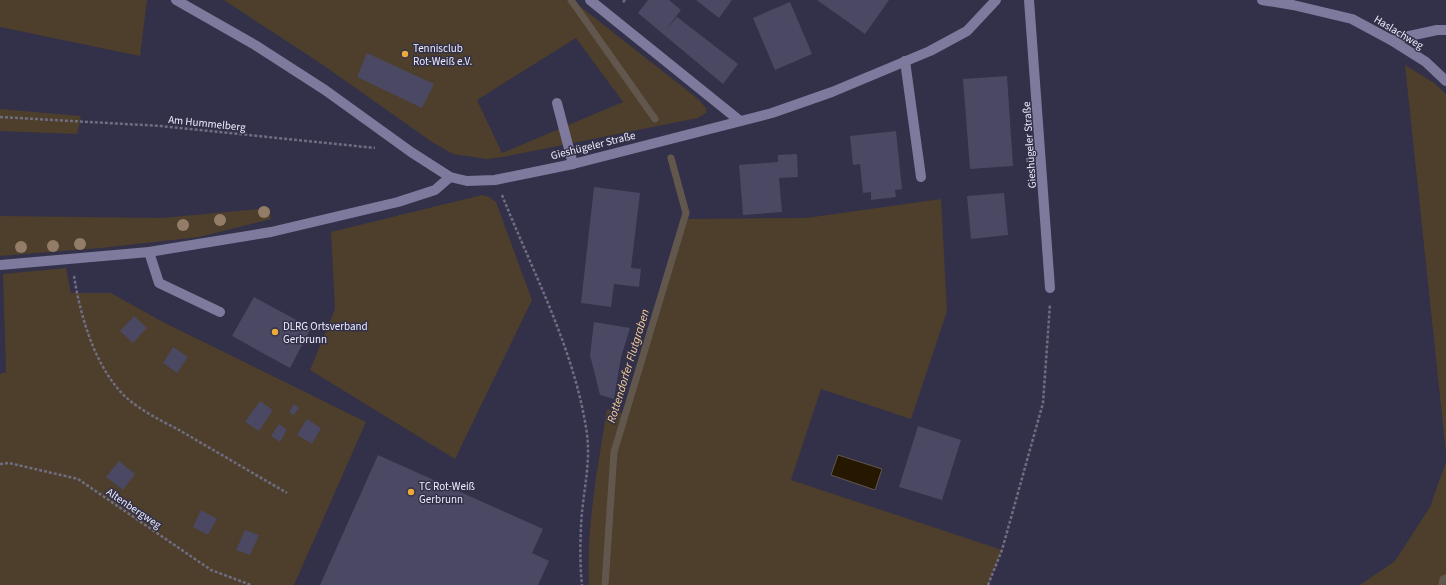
<svg xmlns="http://www.w3.org/2000/svg" width="1446" height="585" viewBox="0 0 1446 585" font-family="'Source Sans 3',sans-serif">
<style>
.green{fill:#4d3f2b;fill-rule:evenodd}
.water{fill:#261700;stroke:#62574c}
.lines{fill:none;stroke-linecap:round;stroke-linejoin:round}
.stream{stroke:#62574c;stroke-width:7}
.building{fill:#4a4862}
.path{stroke:#706d83;stroke-width:2.5;stroke-dasharray:3 2;stroke-linecap:butt}
.minor{stroke:#7d7a9d;stroke-width:10}
.tree{fill:#937c68}
.poi-dot{fill:#eba939;stroke:#333049;stroke-width:1.5}
.labels{text-anchor:middle;stroke-width:3;stroke-linejoin:round;paint-order:stroke}
.street-label{font-size:11px;fill:#eeedfd;stroke:#333049}
.poi-label{font-size:11px;fill:#eeedfd;stroke:#333049;text-anchor:start}
.water-label{font-size:12px;font-style:italic;fill:#f9d197;stroke:#333049}
</style>
<rect width="100%" height="100%" fill="#333049"/>
<g class="green">
<path d="M 0,0 L 147,0 L 140,56 L 0,27 Z"/>
<path d="M 224,0 L 572,0 L 698,99 L 706,108 L 706,113 L 698,118 L 503,157 L 487,159 L 453,154 L 432,142 L 323,65 ZM 576,38 L 623,102 L 502,153 L 477,100 Z"/>
<path d="M 1405,65 L 1434,83 L 1446,94 L 1446,453 Z"/>
<path d="M 0,109 L 81,116 L 77,134 L 0,131 Z"/>
<path d="M 482,195 L 489,197 L 496,202 L 532,300 L 455,459 L 310,370 L 335,309 L 331,232 Z"/>
<path d="M 941,199 L 947,311 L 911,419 L 821,389 L 791,480 L 1002,550 L 988,585 L 589,585 C 586,525 598,467 607,409 L 625,414 L 684,219 L 806,218 Z"/>
<path d="M 270,208 L 271,219 L 199,237 L 101,248 L 0,256 L 0,216 L 162,218 Z"/>
<path d="M 66,268 L 71,293 L 111,293 L 163,322 L 366,422 L 294,585 L 0,585 L 0,374 L 6,372 L 3,274 Z"/>
<path d="M 1446,462 L 1446,585 L 1360,585 L 1395,561 L 1430,507 Z"/>
</g>
<path class="water" d="M 838,455 L 882,469 L 875,490 L 831,475 Z"/>
<g class="lines">
<g class="stream">
<path d="M 571,0 L 655,119"/>
<path d="M 605,585 L 614,452 L 686,213 L 671,158"/>
<path d="M 1442,585 L 1443,579 L 1446,578"/>
</g>
</g>
<g class="building">
<path d="M 648,0 L 669,0 L 681,10 L 666,30 L 677,17 L 738,64 L 723,84 L 638,13 Z"/>
<path d="M 696,0 L 732,0 L 719,18 Z"/>
<path d="M 817,0 L 889,0 L 865,34 Z"/>
<path d="M 790,2 L 812,54 L 775,70 L 753,18 Z"/>
<path d="M 367,53 L 434,84 L 422,108 L 357,77 Z"/>
<path d="M 1007,76 L 1013,166 L 970,169 L 963,79 Z"/>
<path d="M 896,131 L 902,189 L 895,190 L 896,197 L 871,200 L 871,192 L 863,193 L 860,164 L 853,165 L 850,136 Z"/>
<path d="M 797,154 L 798,177 L 779,178 L 782,212 L 743,215 L 739,165 L 778,162 L 778,155 Z"/>
<path d="M 594,187 L 640,193 L 631,268 L 641,269 L 639,287 L 614,284 L 611,307 L 581,303 Z"/>
<path d="M 1004,193 L 1008,235 L 971,239 L 967,196 Z"/>
<path d="M 254,297 L 311,328 L 290,368 L 232,336 Z"/>
<path d="M 134,316 L 147,328 L 133,343 L 120,331 Z"/>
<path d="M 594,322 L 630,328 L 621,357 L 614,399 L 600,395 L 590,355 Z"/>
<path d="M 173,347 L 188,357 L 177,373 L 163,363 Z"/>
<path d="M 260,401 L 273,410 L 259,431 L 245,422 Z"/>
<path d="M 294,404 L 299,408 L 294,415 L 289,412 Z"/>
<path d="M 307,419 L 321,428 L 312,444 L 297,435 Z"/>
<path d="M 279,424 L 287,430 L 280,442 L 271,436 Z"/>
<path d="M 918,426 L 961,440 L 942,500 L 899,487 Z"/>
<path d="M 378,455 L 543,529 L 532,553 L 549,561 L 538,585 L 320,585 Z"/>
<path d="M 119,461 L 135,474 L 123,490 L 106,477 Z"/>
<path d="M 201,510 L 217,519 L 208,535 L 193,527 Z"/>
<path d="M 245,530 L 259,535 L 250,555 L 236,550 Z"/>
</g>
<g class="lines">
<g class="path">
<path d="M 623,2 L 625,0"/>
<path d="M 0,117 L 161,126 L 375,148"/>
<path d="M 502,195 C 533,273 575,350 587,434 C 591,466 582,496 581,527 C 580,546 580,566 582,585"/>
<path d="M 74,276 C 80,314 93,360 119,390 C 133,407 160,420 179,430 C 215,451 251,472 287,493"/>
<path d="M 0,464 L 9,463 L 78,479 L 211,570 L 251,585"/>
<path d="M 988,585 L 1002,550 L 1043,403 L 1050,304"/>
</g>
<g class="minor">
<path d="M 176,0 L 255,45 L 325,90 L 411,152 L 450,177 L 467,181 L 495,180 L 573,164 L 772,113 L 832,92 L 930,51 L 967,31 L 996,0"/>
<path d="M 590,0 L 740,121"/>
<path d="M 1029,0 L 1050,288"/>
<path d="M 1262,0 L 1293,5 L 1352,19 L 1391,40 L 1426,62 L 1446,81"/>
<path d="M 1391,40 L 1437,30 L 1446,30"/>
<path d="M 905,61 L 921,177"/>
<path d="M 557,103 L 573,164"/>
<path d="M 149,252 L 159,283 L 220,312"/>
<path d="M 0,265 L 149,252 L 271,232 L 398,202 L 435,190 L 450,177"/>
</g>
</g>
<g class="tree">
<circle cx="264" cy="212" r="6"/>
<circle cx="220" cy="220" r="6"/>
<circle cx="183" cy="225" r="6"/>
<circle cx="80" cy="244" r="6"/>
<circle cx="53" cy="246" r="6"/>
<circle cx="21" cy="247" r="6"/>
</g>
<g class="poi-dot">
<circle cx="405" cy="54" r="4"/>
<circle cx="275" cy="332" r="4"/>
<circle cx="411" cy="492" r="4"/>
</g>
<g class="labels">
<g class="street-label">
<text transform="translate(1399 32) rotate(31)" y="4">Haslachweg</text>
<text transform="translate(207 123) rotate(6)" y="4">Am Hummelberg</text>
<text transform="translate(593 145) rotate(-14)" y="4">Gieshügeler Straße</text>
<text transform="translate(1029 145) rotate(-94)" y="4">Gieshügeler Straße</text>
<text transform="translate(134 508) rotate(34)" y="4">Altenbergweg</text>
</g>
<g class="poi-label">
<text x="413" y="52">Tennisclub<tspan x="413" dy="13">Rot-Weiß e.V.</tspan></text>
<text x="283" y="330">DLRG Ortsverband<tspan x="283" dy="13">Gerbrunn</tspan></text>
<text x="419" y="490">TC Rot-Weiß<tspan x="419" dy="13">Gerbrunn</tspan></text>
</g>
<g class="water-label">
<text transform="translate(628 366) rotate(-73)" y="4">Rottendorfer Flutgraben</text>
</g>
</g>
</svg>
